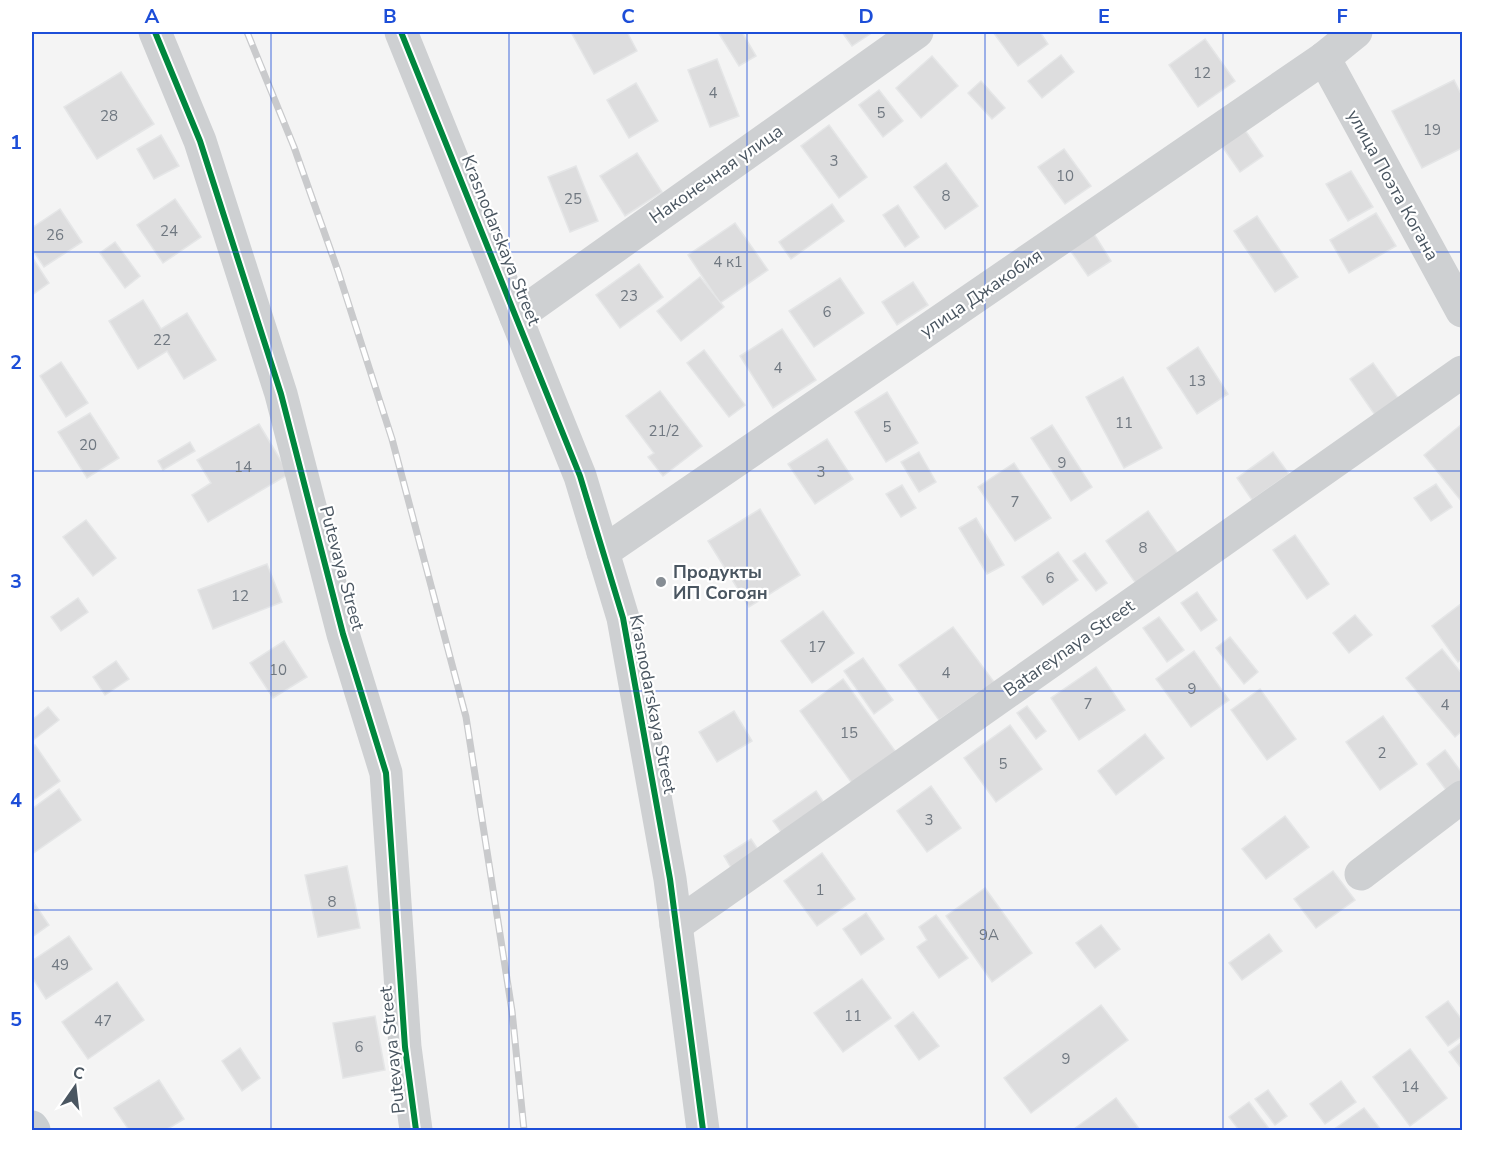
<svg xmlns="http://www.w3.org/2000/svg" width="1494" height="1162" viewBox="0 0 1494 1162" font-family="'Nunito Sans',sans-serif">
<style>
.building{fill:#ddddde;stroke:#e5e6e7;stroke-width:1.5}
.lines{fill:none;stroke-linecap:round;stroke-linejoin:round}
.minor{stroke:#ced0d2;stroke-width:33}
.major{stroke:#caced1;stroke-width:33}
.rail-casing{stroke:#c9cacc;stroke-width:7}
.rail{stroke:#fff;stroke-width:4.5;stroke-dasharray:14;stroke-linecap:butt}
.cycleway-casing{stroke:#fff;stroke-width:10}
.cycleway{stroke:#00873e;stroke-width:6}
.grid{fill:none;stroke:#1d4ed8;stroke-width:1.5;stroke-opacity:0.55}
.poi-dot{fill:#868d94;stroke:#fff;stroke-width:2}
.labels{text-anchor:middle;stroke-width:4.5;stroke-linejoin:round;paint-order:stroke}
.number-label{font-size:15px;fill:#707881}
.street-label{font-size:18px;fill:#4a5661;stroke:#fff}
.poi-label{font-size:18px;font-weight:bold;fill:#4a5661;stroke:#fff;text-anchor:start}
.neatline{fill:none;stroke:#1d4ed8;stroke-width:2}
.grid-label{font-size:20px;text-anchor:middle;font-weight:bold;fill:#1d4ed8}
</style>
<rect width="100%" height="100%" fill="#f4f4f4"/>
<g class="building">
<path d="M 571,32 L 627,32 L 637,51 L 594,74 Z"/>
<path d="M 718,32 L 742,32 L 756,56 L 739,66 Z"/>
<path d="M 842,32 L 873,32 L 852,46 Z"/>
<path d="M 993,32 L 1040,32 L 1048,44 L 1018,66 Z"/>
<path d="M 1205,39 L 1235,81 L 1198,107 L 1169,65 Z"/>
<path d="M 1061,55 L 1074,72 L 1042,98 L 1028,81 Z"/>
<path d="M 932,56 L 958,86 L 921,118 L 896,88 Z"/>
<path d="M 717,59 L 739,116 L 710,127 L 688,70 Z"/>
<path d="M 121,72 L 154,124 L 97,159 L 64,107 Z"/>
<path d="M 1454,80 L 1462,96 L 1462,148 L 1422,168 L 1392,111 Z"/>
<path d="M 981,81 L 1005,108 L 992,119 L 968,93 Z"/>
<path d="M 636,83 L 658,121 L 629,138 L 607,100 Z"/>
<path d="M 879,90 L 903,121 L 883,137 L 859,105 Z"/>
<path d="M 829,125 L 867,177 L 839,198 L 801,146 Z"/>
<path d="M 1242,126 L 1263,156 L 1240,172 L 1219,142 Z"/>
<path d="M 161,135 L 179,166 L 154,179 L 137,149 Z"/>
<path d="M 1064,149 L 1091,186 L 1065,204 L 1038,167 Z"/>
<path d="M 637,153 L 662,192 L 625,216 L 600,176 Z"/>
<path d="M 946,163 L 978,206 L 945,229 L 914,187 Z"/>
<path d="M 576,166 L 598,221 L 570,232 L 548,177 Z"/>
<path d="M 1351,171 L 1373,207 L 1348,221 L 1326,184 Z"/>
<path d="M 175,199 L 201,237 L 163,263 L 137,225 Z"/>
<path d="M 832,204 L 844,221 L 791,259 L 779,242 Z"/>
<path d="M 898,205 L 919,237 L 905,247 L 883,215 Z"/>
<path d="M 60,209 L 82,242 L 44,267 L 32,249 L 32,228 Z"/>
<path d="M 1376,213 L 1396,246 L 1349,273 L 1330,240 Z"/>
<path d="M 1257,216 L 1298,277 L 1275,292 L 1234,231 Z"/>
<path d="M 735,223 L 768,270 L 720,303 L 688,255 Z"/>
<path d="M 1094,234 L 1111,261 L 1088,276 L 1070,250 Z"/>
<path d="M 115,242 L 140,276 L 125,288 L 100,253 Z"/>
<path d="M 32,257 L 49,283 L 32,295 Z"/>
<path d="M 639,264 L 663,297 L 620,328 L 596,295 Z"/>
<path d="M 700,277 L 724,307 L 681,341 L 657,311 Z"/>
<path d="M 840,278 L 864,313 L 814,347 L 789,311 Z"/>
<path d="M 913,282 L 928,305 L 897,325 L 882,302 Z"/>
<path d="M 143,300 L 161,329 L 187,313 L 216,360 L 184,379 L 167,351 L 138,369 L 109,321 Z"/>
<path d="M 782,329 L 816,380 L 773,408 L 740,356 Z"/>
<path d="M 1198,347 L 1228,394 L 1197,414 L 1167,368 Z"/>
<path d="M 704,350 L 745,405 L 729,417 L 687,363 Z"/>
<path d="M 61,362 L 88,403 L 66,417 L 40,376 Z"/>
<path d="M 1373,363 L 1398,398 L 1375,415 L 1350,379 Z"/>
<path d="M 1123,377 L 1162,448 L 1124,468 L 1086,397 Z"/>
<path d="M 660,391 L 702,446 L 663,476 L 648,457 L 654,453 L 626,416 Z"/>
<path d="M 887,392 L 918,443 L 886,462 L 855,412 Z"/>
<path d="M 90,413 L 119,458 L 87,478 L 58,432 Z"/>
<path d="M 259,424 L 289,474 L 208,522 L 192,495 L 211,483 L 197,460 Z"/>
<path d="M 1462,424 L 1462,502 L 1424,455 Z"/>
<path d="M 1052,425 L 1092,487 L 1071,501 L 1031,438 Z"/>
<path d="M 827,439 L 853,479 L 815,504 L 788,464 Z"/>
<path d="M 190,442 L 195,451 L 163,470 L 158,461 Z"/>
<path d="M 919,452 L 936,482 L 919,492 L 901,462 Z"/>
<path d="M 1273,452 L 1289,474 L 1252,500 L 1237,478 Z"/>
<path d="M 1014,463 L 1051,518 L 1015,541 L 978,487 Z"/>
<path d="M 1436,484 L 1452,507 L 1431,521 L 1414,498 Z"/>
<path d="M 902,485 L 916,508 L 901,517 L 886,494 Z"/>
<path d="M 760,509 L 800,575 L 749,607 L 708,541 Z"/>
<path d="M 1148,511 L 1179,555 L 1137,585 L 1106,541 Z"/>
<path d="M 976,518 L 1004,565 L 987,574 L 959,528 Z"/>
<path d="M 86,520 L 116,558 L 93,576 L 63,537 Z"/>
<path d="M 1295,535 L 1329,584 L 1307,599 L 1273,550 Z"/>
<path d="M 1058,552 L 1078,580 L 1043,605 L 1022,577 Z"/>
<path d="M 1085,553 L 1107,583 L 1096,591 L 1073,561 Z"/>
<path d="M 267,564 L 282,602 L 213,629 L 198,590 Z"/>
<path d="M 1197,592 L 1217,620 L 1201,631 L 1181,603 Z"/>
<path d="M 78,598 L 88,612 L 61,631 L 51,617 Z"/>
<path d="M 1462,603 L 1462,659 L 1458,662 L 1432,626 Z"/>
<path d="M 823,611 L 854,653 L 812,683 L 781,641 Z"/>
<path d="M 1355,615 L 1372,635 L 1349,653 L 1333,633 Z"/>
<path d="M 1159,617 L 1184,650 L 1167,662 L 1143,628 Z"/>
<path d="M 953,627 L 994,682 L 939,720 L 899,665 Z"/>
<path d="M 1230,637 L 1258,672 L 1244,684 L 1216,648 Z"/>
<path d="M 284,641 L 307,677 L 273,698 L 250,663 Z"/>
<path d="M 1442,649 L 1462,674 L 1462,731 L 1455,737 L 1406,678 Z"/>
<path d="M 1194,651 L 1229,700 L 1191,727 L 1156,679 Z"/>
<path d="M 863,658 L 893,700 L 874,714 L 844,671 Z"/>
<path d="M 116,661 L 129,679 L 105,695 L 93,677 Z"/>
<path d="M 1096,667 L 1125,710 L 1079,740 L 1051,698 Z"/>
<path d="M 843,679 L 898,755 L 854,786 L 800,711 Z"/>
<path d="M 1260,689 L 1296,739 L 1267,760 L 1231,710 Z"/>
<path d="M 1027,706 L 1046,731 L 1036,739 L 1017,713 Z"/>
<path d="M 48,707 L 59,720 L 32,741 L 32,720 Z"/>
<path d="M 734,711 L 752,741 L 717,762 L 699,732 Z"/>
<path d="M 1383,716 L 1417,764 L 1380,790 L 1346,742 Z"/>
<path d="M 1010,725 L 1042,769 L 996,802 L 964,758 Z"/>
<path d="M 1145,734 L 1164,758 L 1116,795 L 1098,771 Z"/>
<path d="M 35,745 L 60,781 L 32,801 L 32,748 Z"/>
<path d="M 1445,750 L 1462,773 L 1462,784 L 1449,794 L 1427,764 Z"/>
<path d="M 931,786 L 961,828 L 927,852 L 897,811 Z"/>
<path d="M 59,789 L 81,820 L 32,854 L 32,809 Z"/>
<path d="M 816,791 L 828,809 L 786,839 L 773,821 Z"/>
<path d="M 1285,816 L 1309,847 L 1266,879 L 1242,849 Z"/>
<path d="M 751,839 L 761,854 L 733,871 L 724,856 Z"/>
<path d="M 822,853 L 855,899 L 817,926 L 784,881 Z"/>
<path d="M 347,866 L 360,928 L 318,937 L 305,875 Z"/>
<path d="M 1333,871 L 1355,900 L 1316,928 L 1294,899 Z"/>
<path d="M 985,888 L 1032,953 L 992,982 L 946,916 Z"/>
<path d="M 32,900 L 49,925 L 32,937 Z"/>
<path d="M 866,913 L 884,939 L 861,955 L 843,929 Z"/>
<path d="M 936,915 L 968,958 L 939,978 L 917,947 L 927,940 L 919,927 Z"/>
<path d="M 1101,925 L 1120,949 L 1095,968 L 1076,943 Z"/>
<path d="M 1269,934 L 1282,951 L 1242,980 L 1229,963 Z"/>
<path d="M 69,936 L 92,969 L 46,999 L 32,977 L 32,961 Z"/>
<path d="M 862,979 L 891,1018 L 843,1052 L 814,1013 Z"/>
<path d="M 117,982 L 144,1020 L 88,1059 L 62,1022 Z"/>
<path d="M 1448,1001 L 1462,1020 L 1462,1036 L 1448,1046 L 1426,1017 Z"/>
<path d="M 1101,1005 L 1128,1040 L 1031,1113 L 1004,1078 Z"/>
<path d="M 913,1012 L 939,1046 L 919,1060 L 895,1026 Z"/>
<path d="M 375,1016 L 385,1070 L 343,1078 L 333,1023 Z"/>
<path d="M 1462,1042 L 1462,1069 L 1449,1052 Z"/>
<path d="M 240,1048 L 260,1078 L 242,1091 L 222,1061 Z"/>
<path d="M 1410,1049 L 1447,1098 L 1410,1126 L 1373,1077 Z"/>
<path d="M 159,1080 L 184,1119 L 166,1130 L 129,1130 L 114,1108 Z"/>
<path d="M 1341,1081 L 1356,1102 L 1325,1124 L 1310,1104 Z"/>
<path d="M 1268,1090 L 1287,1116 L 1275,1125 L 1255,1099 Z"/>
<path d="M 1116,1098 L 1140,1130 L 1075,1130 L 1074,1129 Z"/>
<path d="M 1249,1102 L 1270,1130 L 1239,1130 L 1229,1117 Z"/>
<path d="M 1364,1108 L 1381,1130 L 1333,1130 Z"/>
</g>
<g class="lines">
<g class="minor">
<path d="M 155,32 L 200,141 L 281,394 L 343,634 L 386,773 L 405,1047 L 416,1130"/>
<path d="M 401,32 L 580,476 L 623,618 L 670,879 L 703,1130"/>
<path d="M 1324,58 L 1462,311"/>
<path d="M 516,317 L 917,32"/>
<path d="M 603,552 L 1324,58 L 1356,32"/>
<path d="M 1361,874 L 1462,797"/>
<path d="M 676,925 L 1462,372"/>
</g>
<path class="major" d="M 32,1127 L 34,1130"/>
<g class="rail-casing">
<path id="rail" d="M 247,32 L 294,147 L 338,271 L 392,439 L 466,717 L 512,1011 L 524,1130"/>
</g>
<use href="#rail" class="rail"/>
<g class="cycleway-casing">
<g id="cycleway">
<path d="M 155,32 L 200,141 L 281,394 L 343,634 L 386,773 L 405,1047 L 416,1130"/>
<path d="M 401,32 L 580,476 L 623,618 L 670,879 L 703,1130"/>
</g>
</g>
<use href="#cycleway" class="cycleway"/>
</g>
<path class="grid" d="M 271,32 L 271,1130M 509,32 L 509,1130M 747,32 L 747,1130M 985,32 L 985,1130M 1223,32 L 1223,1130M 32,252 L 1462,252M 32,471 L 1462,471M 32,691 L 1462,691M 32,910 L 1462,910"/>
<circle class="poi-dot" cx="661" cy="582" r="6"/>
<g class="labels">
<g class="number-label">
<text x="1202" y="78">12</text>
<text x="713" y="98">4</text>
<text x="881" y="118">5</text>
<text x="109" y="121">28</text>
<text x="1432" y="135">19</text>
<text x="834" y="166">3</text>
<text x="1065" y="181">10</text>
<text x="946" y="201">8</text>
<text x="573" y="204">25</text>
<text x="169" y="236">24</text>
<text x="55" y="240">26</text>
<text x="728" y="267">4 к1</text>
<text x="629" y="301">23</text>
<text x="827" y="317">6</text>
<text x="162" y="345">22</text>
<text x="778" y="373">4</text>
<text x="1197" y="386">13</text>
<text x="1124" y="428">11</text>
<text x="887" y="432">5</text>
<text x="664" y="436">21/2</text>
<text x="88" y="450">20</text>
<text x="1062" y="468">9</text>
<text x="243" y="472">14</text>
<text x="821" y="477">3</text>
<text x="1015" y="507">7</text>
<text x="1143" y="553">8</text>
<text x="1050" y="583">6</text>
<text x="240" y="601">12</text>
<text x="817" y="652">17</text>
<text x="278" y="675">10</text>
<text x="946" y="678">4</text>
<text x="1192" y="694">9</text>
<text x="1088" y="709">7</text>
<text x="1445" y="710">4</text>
<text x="849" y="738">15</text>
<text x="1382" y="758">2</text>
<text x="1003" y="769">5</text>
<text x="929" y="825">3</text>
<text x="820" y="895">1</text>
<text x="332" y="907">8</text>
<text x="989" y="940">9А</text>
<text x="60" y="970">49</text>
<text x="853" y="1021">11</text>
<text x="103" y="1026">47</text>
<text x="359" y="1052">6</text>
<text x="1066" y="1064">9</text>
<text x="1410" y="1092">14</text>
</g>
<g class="street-label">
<text transform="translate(716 174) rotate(-35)" y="6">Наконечная улица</text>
<text transform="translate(1393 185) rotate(61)" y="6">улица Поэта Когана</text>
<text transform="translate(501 240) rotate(68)" y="6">Krasnodarskaya Street</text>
<text transform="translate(981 293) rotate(-34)" y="6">улица Джакобия</text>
<text transform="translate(342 568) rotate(75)" y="6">Putevaya Street</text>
<text transform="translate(1069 648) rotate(-35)" y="6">Batareynaya Street</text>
<text transform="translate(653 704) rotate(79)" y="6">Krasnodarskaya Street</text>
<text transform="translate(392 1050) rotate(-96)" y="6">Putevaya Street</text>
</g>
<g class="poi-label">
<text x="673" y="578">Продукты<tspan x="673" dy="21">ИП Согоян</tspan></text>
</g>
</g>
<rect width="1494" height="1162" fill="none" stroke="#ffffff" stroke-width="66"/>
<g transform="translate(75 1087) rotate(14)" stroke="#ffffff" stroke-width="4.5" paint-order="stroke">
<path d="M0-4.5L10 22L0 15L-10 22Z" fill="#4a5661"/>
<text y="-9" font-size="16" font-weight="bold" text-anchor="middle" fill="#4a5661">С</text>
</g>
<rect x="33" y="33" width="1428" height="1096" class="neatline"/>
<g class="grid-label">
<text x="152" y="23">A</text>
<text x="390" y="23">B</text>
<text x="628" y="23">C</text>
<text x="866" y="23">D</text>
<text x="1104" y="23">E</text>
<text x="1342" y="23">F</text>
<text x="16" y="149">1</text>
<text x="16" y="369">2</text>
<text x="16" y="588">3</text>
<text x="16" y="807">4</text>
<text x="16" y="1026">5</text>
</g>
</svg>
